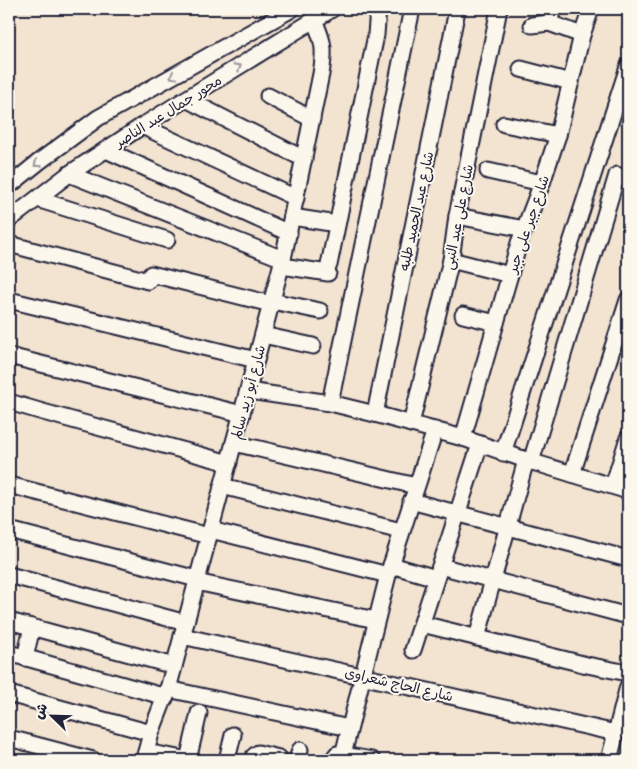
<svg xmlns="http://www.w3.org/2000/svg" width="637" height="769" viewBox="0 0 637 769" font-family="Sriracha,'Playpen Sans Arabic',sans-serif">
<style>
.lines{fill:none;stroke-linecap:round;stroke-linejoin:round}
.minor-casing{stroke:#22223b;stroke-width:19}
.minor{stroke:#fbf7ec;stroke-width:15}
.oneway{stroke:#99979c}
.labels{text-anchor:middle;stroke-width:4;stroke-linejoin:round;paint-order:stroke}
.street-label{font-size:14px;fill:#22223b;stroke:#fbf7ec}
</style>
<rect width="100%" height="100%" fill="#f3e4d1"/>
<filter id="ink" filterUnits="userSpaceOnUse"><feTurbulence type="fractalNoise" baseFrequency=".02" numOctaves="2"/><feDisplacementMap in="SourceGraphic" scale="10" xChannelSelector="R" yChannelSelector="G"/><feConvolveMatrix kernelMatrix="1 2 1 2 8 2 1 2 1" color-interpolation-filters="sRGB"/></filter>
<g filter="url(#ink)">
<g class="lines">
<g class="minor-casing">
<g id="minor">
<path d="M 549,23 L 553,9"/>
<path d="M 532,25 L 549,23 L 582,35"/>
<path d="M 521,69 L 571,82"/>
<path d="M 268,96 L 312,119"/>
<path d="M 186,99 L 304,159"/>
<path d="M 504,124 L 558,135"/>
<path d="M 142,126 L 296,198"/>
<path d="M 106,150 L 289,233"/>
<path d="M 488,171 L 542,183"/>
<path d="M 69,174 L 283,259"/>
<path d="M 9,186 L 40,161 L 98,118 L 292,9"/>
<path d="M 37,199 L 167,240"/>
<path d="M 457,216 L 525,229"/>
<path d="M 292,217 L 337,224"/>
<path d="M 9,220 L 69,174 L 142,126 L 332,9"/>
<path d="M 9,244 L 148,281 L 149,280 L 151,274 L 271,304"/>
<path d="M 451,260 L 510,275"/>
<path d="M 329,265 L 376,35 L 378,9"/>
<path d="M 282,266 L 328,273"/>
<path d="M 9,300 L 256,360"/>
<path d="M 272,301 L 320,311"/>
<path d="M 463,315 L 496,323"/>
<path d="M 263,335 L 313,346"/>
<path d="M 9,356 L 242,414"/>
<path d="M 248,391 L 330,403 L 375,414 L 463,438 L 526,460 L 628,491"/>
<path d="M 9,402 L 43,412 L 229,463"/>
<path d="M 330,403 L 412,9"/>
<path d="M 375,414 L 456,15 L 454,9"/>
<path d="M 411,424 L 451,260 L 457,216 L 499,9"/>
<path d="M 463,438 L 519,243 L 542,183 L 558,135 L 582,35 L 591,9"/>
<path d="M 234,443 L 416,486"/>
<path d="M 503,453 L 628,67"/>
<path d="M 531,462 L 617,175"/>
<path d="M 572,474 L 628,300"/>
<path d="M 9,485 L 209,536"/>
<path d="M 222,486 L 401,531"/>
<path d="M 613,486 L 628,438"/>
<path d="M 411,501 L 628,559"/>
<path d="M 9,530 L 197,579"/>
<path d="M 211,530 L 388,575"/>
<path d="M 391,565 L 436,578"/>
<path d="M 440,566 L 628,616"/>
<path d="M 9,575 L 186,623"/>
<path d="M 196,582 L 376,620"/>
<path d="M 9,621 L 174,666"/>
<path d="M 422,624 L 587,665 L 628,673"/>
<path d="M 182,636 L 616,733"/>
<path d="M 477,638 L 526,460"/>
<path d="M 413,650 L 480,444"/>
<path d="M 9,653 L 166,697"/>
<path d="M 25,658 L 32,627"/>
<path d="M 168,689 L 349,728"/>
<path d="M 9,694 L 151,733"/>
<path d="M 9,738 L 93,760"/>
<path d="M 146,752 L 189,760"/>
<path d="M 343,755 L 388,575 L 435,430"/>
<path d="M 144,760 L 151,733 L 168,689 L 283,259 L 321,74 C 325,50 324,42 314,20"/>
<path d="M 188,760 L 199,713"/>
<path d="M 227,760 L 233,735"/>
<path d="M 253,760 L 254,756 L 258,753 L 279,758"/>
<path d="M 297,760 L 300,750"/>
<path d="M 333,760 L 334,758 L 337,754 L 372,760"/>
<path d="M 609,760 L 628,686"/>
</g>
</g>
<use href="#minor" class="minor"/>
</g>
<defs><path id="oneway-chevron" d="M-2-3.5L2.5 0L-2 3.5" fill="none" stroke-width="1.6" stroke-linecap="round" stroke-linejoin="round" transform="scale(1.25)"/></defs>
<g class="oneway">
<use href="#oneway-chevron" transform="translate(238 67) rotate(-32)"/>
<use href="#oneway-chevron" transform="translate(173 76) rotate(151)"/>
<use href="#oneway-chevron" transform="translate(37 164) rotate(142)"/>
</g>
</g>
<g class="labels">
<g class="street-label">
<text transform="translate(168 111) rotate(-32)" y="5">محور جمال عبد الناصر</text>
<text transform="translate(416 211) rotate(-78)" y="5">شارع عبد الحميد طلبه</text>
<text transform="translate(458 217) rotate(-79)" y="5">شارع على عبد النبى</text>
<text transform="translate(528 224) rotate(-71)" y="5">شارع جبر على جبر</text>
<text transform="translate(248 392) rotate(-75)" y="5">شارع أبو زيد سالم</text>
<text transform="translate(399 684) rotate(13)" y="5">شارع الحاج شعراوى</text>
</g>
</g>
<rect width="637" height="769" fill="none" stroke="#fbf7ec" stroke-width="30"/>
<rect x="15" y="15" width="607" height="739" fill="none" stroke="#22223b" stroke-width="2" filter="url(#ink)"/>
<g transform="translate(52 716) rotate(293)" stroke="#fbf7ec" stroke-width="4" paint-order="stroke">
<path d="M0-4L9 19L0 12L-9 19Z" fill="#22223b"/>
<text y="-8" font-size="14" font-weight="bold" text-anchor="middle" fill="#22223b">ش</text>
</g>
</svg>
